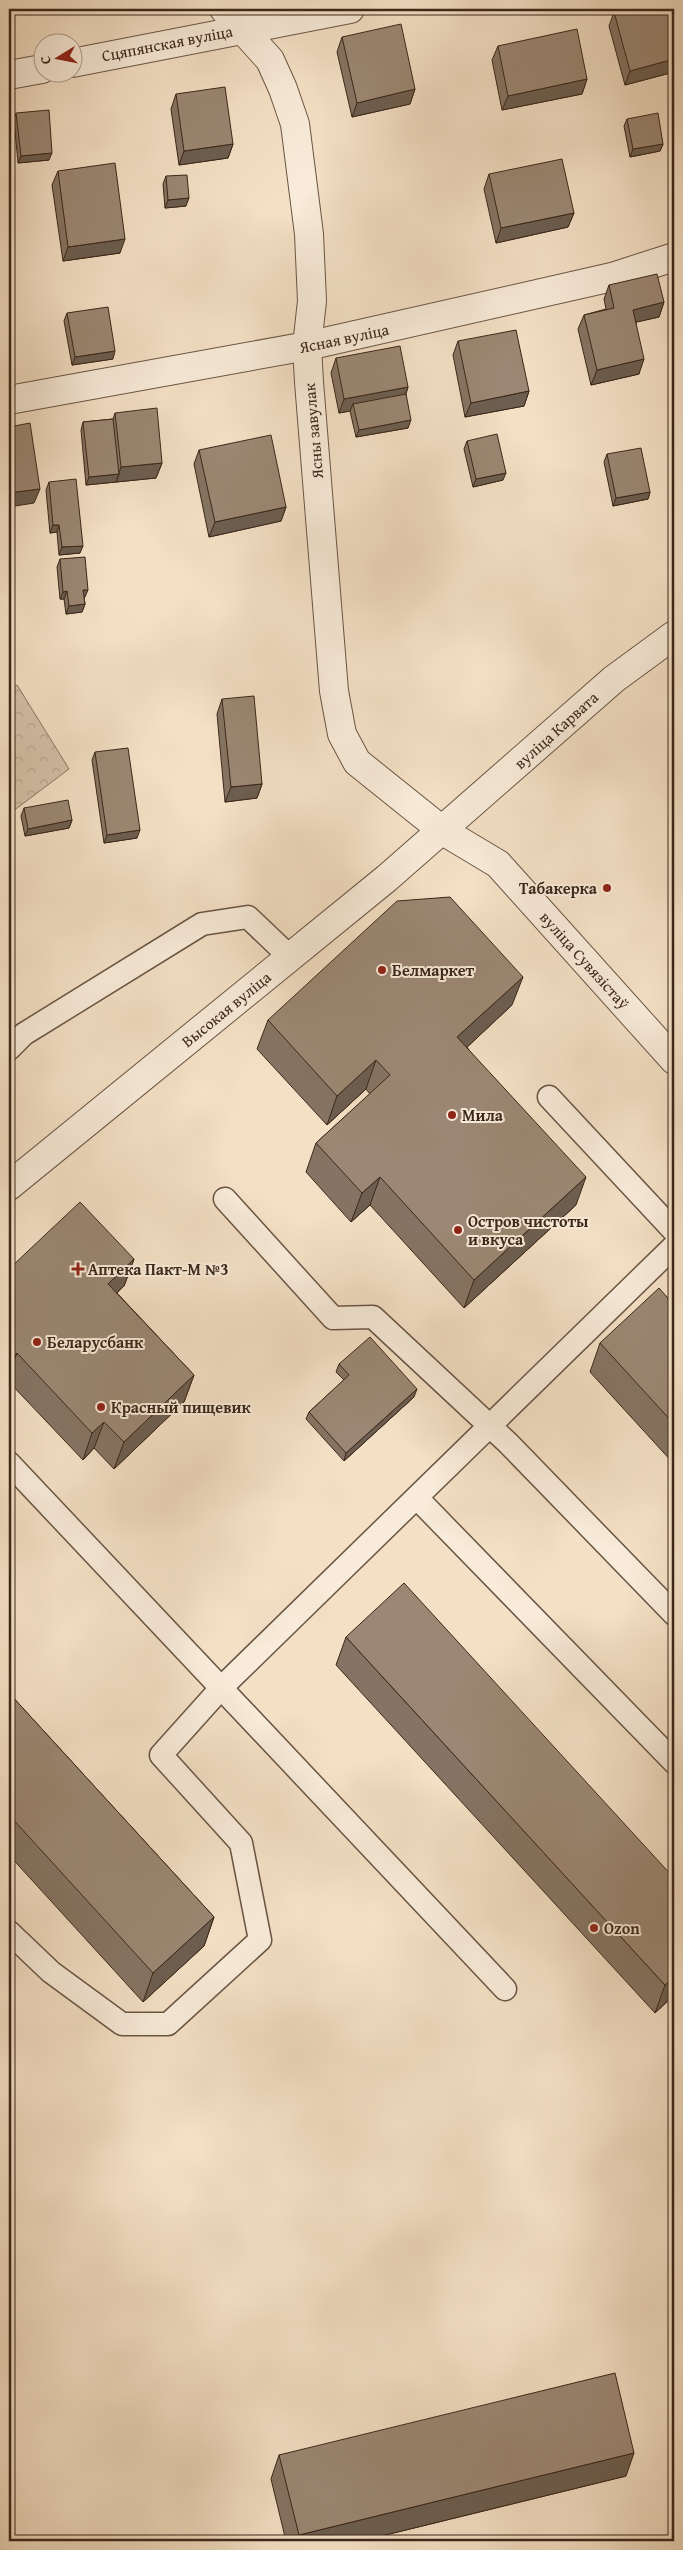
<svg xmlns="http://www.w3.org/2000/svg" width="683" height="2550" viewBox="0 0 683 2550" font-family="'Gentium Book Plus',serif">
<style>
.forest{fill:url(#forest-crowns);stroke:#887461}
.lines{fill:none;stroke-linecap:round;stroke-linejoin:round}
.service-casing{stroke:#695545;stroke-width:25}
.minor-casing{stroke:#695545;stroke-width:30}
.service{stroke:#f8ebd9;stroke-width:22}
.minor{stroke:#f8ebd9;stroke-width:28}
.wall{fill:#857463;stroke:#3b271a}
.shaded-wall{fill:#6c5e50;stroke:#3b271a}
.building{fill:#9b8773;stroke:#3b271a}
.poi-dot{fill:#8f2418;stroke:#f8ebd9;stroke-width:2}
.labels{text-anchor:middle;stroke-width:4;stroke-linejoin:round;paint-order:stroke}
.street-label{font-size:16px;fill:#3b271a;stroke:#f8ebd9}
.poi-label{font-size:16px;font-weight:bold;fill:#3b271a;stroke:#f8ebd9;text-anchor:start}
</style>
<defs>
<pattern id="forest-crowns" width="20" height="18" patternUnits="userSpaceOnUse" patternTransform="scale(1.25)"><rect width="20" height="18" fill="#d5c1a8"/><path d="M2 6a3 3 0 1 1 6 0M12 15a3 3 0 1 1 6 0" fill="none" stroke="#b8a690"/></pattern>
</defs>
<rect width="100%" height="100%" fill="#f4e0c5"/>
<filter id="stains"><feTurbulence type="fractalNoise" baseFrequency=".004" numOctaves="4"/><feColorMatrix values="0 0 0 0 .2 0 0 0 0 .09 0 0 0 0 .02 0 0 0 .5 -.17"/></filter>
<radialGradient id="worn" r=".72"><stop offset=".6" stop-color="#630" stop-opacity="0"/><stop offset="1" stop-color="#630" stop-opacity=".3"/></radialGradient>
<path class="forest" d="M 17,685 L 69,769 L 9,814 L 9,691 Z"/>
<g class="lines">
<g class="service-casing">
<g id="service">
<path d="M 9,1049 L 24,1034 L 202,924 L 248,917 L 290,957"/>
<path d="M 549,1097 L 674,1231"/>
<path d="M 225,1199 L 333,1318 L 373,1317 L 508,1443 L 674,1614"/>
<path d="M 9,1463 L 505,1989"/>
<path d="M 417,1498 L 674,1762"/>
<path d="M 9,1932 L 51,1972 L 122,2024 L 168,2024 L 260,1940 L 241,1843 L 161,1755 L 222,1687 L 674,1246"/>
</g>
</g>
<g class="minor-casing">
<g id="minor">
<path d="M 224,9 L 270,60 L 283,89 L 295,124 L 309,234 L 312,301 L 307,346 L 309,382 L 334,691 L 342,734 L 357,762 L 443,831 L 498,864 L 674,1060"/>
<path d="M 72,63 L 350,9"/>
<path d="M 9,75 L 42,69"/>
<path d="M 9,400 L 307,346 L 612,277 L 674,257"/>
<path d="M 9,1186 L 387,878 L 614,679 L 674,635"/>
</g>
</g>
<use href="#service" class="service"/>
<use href="#minor" class="minor"/>
</g>
<g class="wall">
<path d="M 674,9 L 674,72 L 625,85 L 609,26 L 614,12 Z"/>
<path d="M 342,37 L 415,89 L 410,104 L 352,117 L 337,52 Z"/>
<path d="M 498,46 L 587,79 L 582,94 L 502,110 L 492,60 Z"/>
<path d="M 176,94 L 233,144 L 228,158 L 179,165 L 171,109 Z"/>
<path d="M 16,113 L 49,160 L 18,163 L 14,120 Z"/>
<path d="M 627,119 L 663,144 L 660,151 L 630,157 L 624,126 Z"/>
<path d="M 58,171 L 120,253 L 63,261 L 52,185 Z"/>
<path d="M 489,174 L 574,213 L 568,227 L 496,243 L 484,189 Z"/>
<path d="M 166,176 L 186,206 L 165,208 L 163,184 Z"/>
<path d="M 609,285 L 664,302 L 659,317 L 636,322 L 639,374 L 591,385 L 578,329 L 584,315 L 606,309 L 604,299 Z"/>
<path d="M 67,313 L 113,359 L 72,365 L 64,321 Z"/>
<path d="M 458,341 L 529,391 L 524,406 L 465,417 L 453,355 Z"/>
<path d="M 336,358 L 408,387 L 406,394 L 408,428 L 356,437 L 350,411 L 339,413 L 331,373 Z"/>
<path d="M 674,369 L 674,389 L 671,377 Z"/>
<path d="M 115,413 L 162,463 L 156,478 L 86,485 L 81,430 L 83,422 L 113,419 Z"/>
<path d="M 467,441 L 503,480 L 473,487 L 464,449 Z"/>
<path d="M 199,450 L 286,507 L 281,521 L 209,537 L 194,464 Z"/>
<path d="M 607,454 L 650,492 L 648,499 L 613,506 L 604,462 Z"/>
<path d="M 49,482 L 80,553 L 59,555 L 57,532 L 50,533 L 46,490 Z"/>
<path d="M 60,559 L 85,597 L 84,597 L 85,604 L 82,612 L 66,614 L 64,599 L 60,599 L 57,567 Z"/>
<path d="M 222,699 L 262,784 L 257,798 L 225,802 L 217,714 Z"/>
<path d="M 95,752 L 137,838 L 104,843 L 92,760 Z"/>
<path d="M 24,808 L 72,820 L 69,828 L 25,836 L 21,816 Z"/>
<path d="M 512,1005 L 467,1047 L 576,1205 L 464,1308 L 370,1205 L 351,1222 L 306,1172 L 316,1143 L 370,1094 L 366,1089 L 327,1125 L 257,1049 L 268,1020 Z"/>
<path d="M 134,1259 L 124,1286 L 117,1293 L 194,1375 L 184,1402 L 114,1469 L 94,1448 L 83,1460 L 9,1382 L 9,1269 Z"/>
<path d="M 674,1305 L 674,1464 L 590,1372 L 600,1343 Z"/>
<path d="M 339,1364 L 414,1397 L 344,1461 L 306,1419 L 309,1412 L 344,1380 L 336,1372 Z"/>
<path d="M 346,1637 L 674,1995 L 655,2013 L 336,1665 Z"/>
<path d="M 9,1693 L 214,1917 L 204,1946 L 143,2002 L 9,1855 Z"/>
<path d="M 279,2455 L 626,2476 L 361,2541 L 286,2541 L 271,2479 Z"/>
</g>
<g class="shaded-wall">
<path d="M 674,59 L 674,72 L 625,85 L 630,71 Z"/>
<path d="M 587,79 L 582,94 L 502,110 L 508,96 Z"/>
<path d="M 415,89 L 410,104 L 352,117 L 357,103 Z"/>
<path d="M 233,144 L 228,158 L 179,165 L 184,151 Z"/>
<path d="M 663,144 L 660,151 L 630,157 L 633,149 Z"/>
<path d="M 52,153 L 49,160 L 18,163 L 21,156 Z"/>
<path d="M 189,198 L 186,206 L 165,208 L 168,200 Z"/>
<path d="M 574,213 L 568,227 L 496,243 L 501,228 Z"/>
<path d="M 125,239 L 120,253 L 63,261 L 68,247 Z"/>
<path d="M 664,302 L 659,317 L 628,324 L 633,310 Z"/>
<path d="M 115,351 L 113,359 L 72,365 L 75,357 Z"/>
<path d="M 644,359 L 639,374 L 591,385 L 597,370 Z"/>
<path d="M 408,387 L 403,401 L 353,404 L 350,411 L 339,413 L 344,399 Z"/>
<path d="M 529,391 L 524,406 L 465,417 L 471,403 Z"/>
<path d="M 411,420 L 408,428 L 356,437 L 359,430 Z"/>
<path d="M 162,463 L 156,478 L 116,482 L 121,467 Z"/>
<path d="M 506,473 L 503,480 L 473,487 L 476,479 Z"/>
<path d="M 119,474 L 116,482 L 86,485 L 89,477 Z"/>
<path d="M 40,489 L 34,503 L 9,507 L 9,493 Z"/>
<path d="M 650,492 L 648,499 L 613,506 L 616,498 Z"/>
<path d="M 286,507 L 281,521 L 209,537 L 215,522 Z"/>
<path d="M 53,525 L 59,525 L 57,532 L 50,533 Z"/>
<path d="M 83,546 L 80,553 L 59,555 L 62,547 Z"/>
<path d="M 83,590 L 88,590 L 85,597 L 81,598 Z"/>
<path d="M 67,591 L 64,599 L 60,599 L 63,592 Z"/>
<path d="M 85,604 L 82,612 L 66,614 L 69,606 Z"/>
<path d="M 262,784 L 257,798 L 225,802 L 231,787 Z"/>
<path d="M 72,820 L 69,828 L 25,836 L 28,829 Z"/>
<path d="M 140,830 L 137,838 L 104,843 L 107,835 Z"/>
<path d="M 523,977 L 512,1005 L 447,1066 L 457,1037 Z"/>
<path d="M 376,1060 L 366,1089 L 327,1125 L 337,1096 Z"/>
<path d="M 380,1177 L 370,1205 L 351,1222 L 362,1193 Z"/>
<path d="M 586,1177 L 576,1205 L 464,1308 L 474,1280 Z"/>
<path d="M 134,1259 L 124,1286 L 98,1310 L 108,1284 Z"/>
<path d="M 17,1353 L 9,1375 L 9,1360 Z"/>
<path d="M 194,1375 L 184,1402 L 114,1469 L 124,1442 Z"/>
<path d="M 417,1389 L 414,1397 L 344,1461 L 346,1453 Z"/>
<path d="M 104,1422 L 94,1448 L 83,1460 L 92,1433 Z"/>
<path d="M 214,1917 L 204,1946 L 143,2002 L 153,1973 Z"/>
<path d="M 674,1976 L 674,1995 L 655,2013 L 665,1985 Z"/>
<path d="M 634,2453 L 626,2476 L 361,2541 L 297,2541 L 299,2535 Z"/>
</g>
<g class="building">
<path d="M 625,9 L 674,9 L 674,59 L 630,71 L 614,12 Z"/>
<path d="M 401,24 L 415,89 L 357,103 L 342,37 Z"/>
<path d="M 577,29 L 587,79 L 508,96 L 498,46 Z"/>
<path d="M 225,87 L 233,144 L 184,151 L 176,94 Z"/>
<path d="M 49,110 L 52,153 L 21,156 L 16,113 Z"/>
<path d="M 658,113 L 663,144 L 633,149 L 627,119 Z"/>
<path d="M 562,159 L 574,213 L 501,228 L 489,174 Z"/>
<path d="M 115,163 L 125,239 L 68,247 L 58,171 Z"/>
<path d="M 187,175 L 189,198 L 168,200 L 166,176 Z"/>
<path d="M 657,274 L 664,302 L 633,310 L 644,359 L 597,370 L 584,315 L 614,308 L 609,285 Z"/>
<path d="M 108,307 L 115,351 L 75,357 L 67,313 Z"/>
<path d="M 516,330 L 529,391 L 471,403 L 458,341 Z"/>
<path d="M 400,346 L 408,387 L 344,399 L 336,358 Z"/>
<path d="M 406,394 L 411,420 L 359,430 L 353,404 Z"/>
<path d="M 157,408 L 162,463 L 121,467 L 115,413 Z"/>
<path d="M 113,419 L 119,474 L 89,477 L 83,422 Z"/>
<path d="M 30,423 L 40,489 L 9,493 L 9,427 Z"/>
<path d="M 497,434 L 506,473 L 476,479 L 467,441 Z"/>
<path d="M 271,435 L 286,507 L 215,522 L 199,450 Z"/>
<path d="M 641,448 L 650,492 L 616,498 L 607,454 Z"/>
<path d="M 76,479 L 83,546 L 62,547 L 59,525 L 53,525 L 49,482 Z"/>
<path d="M 85,557 L 88,590 L 83,590 L 85,604 L 69,606 L 67,591 L 63,592 L 60,559 Z"/>
<path d="M 254,696 L 262,784 L 231,787 L 222,699 Z"/>
<path d="M 128,748 L 140,830 L 107,835 L 95,752 Z"/>
<path d="M 68,800 L 72,820 L 28,829 L 24,808 Z"/>
<path d="M 450,897 L 523,977 L 457,1037 L 586,1177 L 474,1280 L 380,1177 L 362,1193 L 316,1143 L 390,1075 L 376,1060 L 337,1096 L 268,1020 L 397,901 Z"/>
<path d="M 80,1202 L 134,1259 L 108,1284 L 194,1375 L 124,1442 L 104,1422 L 92,1433 L 17,1353 L 9,1360 L 9,1269 Z"/>
<path d="M 659,1288 L 674,1305 L 674,1424 L 600,1343 Z"/>
<path d="M 370,1337 L 417,1389 L 346,1453 L 309,1412 L 349,1375 L 339,1364 Z"/>
<path d="M 404,1583 L 674,1878 L 674,1976 L 665,1985 L 346,1637 Z"/>
<path d="M 9,1693 L 214,1917 L 153,1973 L 9,1815 Z"/>
<path d="M 615,2373 L 634,2453 L 299,2535 L 279,2455 Z"/>
</g>
<g class="poi-dot">
<circle cx="607" cy="888" r="5"/>
<circle cx="382" cy="970" r="5"/>
<circle cx="452" cy="1115" r="5"/>
<circle cx="458" cy="1230" r="5"/>
<path d="M75.5 1261.5h5v5h5v5h-5v5h-5v-5h-5v-5h5z"/>
<circle cx="37" cy="1342" r="5"/>
<circle cx="101" cy="1407" r="5"/>
<circle cx="594" cy="1928" r="5"/>
</g>
<g class="labels">
<g class="street-label">
<text transform="translate(167 43) rotate(-11)" y="6">Сцяпянская вуліца</text>
<text transform="translate(344 338) rotate(-12)" y="6">Ясная вуліца</text>
<text transform="translate(313 431) rotate(-95)" y="6">Ясны завулак</text>
<text transform="translate(556 730) rotate(-42)" y="6">вуліца Карвата</text>
<text transform="translate(585 960) rotate(48)" y="6">вуліца Сувязістаў</text>
<text transform="translate(226 1009) rotate(-39)" y="6">Высокая вуліца</text>
</g>
<g class="poi-label">
<text x="597" y="894" text-anchor="end">Табакерка</text>
<text x="392" y="976">Белмаркет</text>
<text x="462" y="1121">Мила</text>
<text x="468" y="1227">Остров чистоты<tspan x="468" dy="18">и вкуса</tspan></text>
<text x="88" y="1275">Аптека Пакт-М №3</text>
<text x="47" y="1348">Беларусбанк</text>
<text x="111" y="1413">Красный пищевик</text>
<text x="604" y="1934">Ozon</text>
</g>
</g>
<rect width="683" height="2550" fill="none" stroke="#f4e0c5" stroke-width="30"/>
<rect x="10" y="10" width="663" height="2530" fill="none" stroke="#3b271a" stroke-width="2.5"/>
<rect x="15" y="15" width="653" height="2520" fill="none" stroke="#3b271a"/>
<g transform="translate(58 58) rotate(260)"><circle r="24" fill="#f8ebd9" stroke="#ac9d8d"/>
<path d="M0-4L9 19L0 12L-9 19Z" fill="#8f2418"/>
<text y="-8" font-size="14" font-weight="bold" text-anchor="middle" fill="#3b271a">С</text>
</g>
<rect width="100%" height="100%" filter="url(#stains)"/>
<rect width="100%" height="100%" fill="url(#worn)"/>
</svg>
